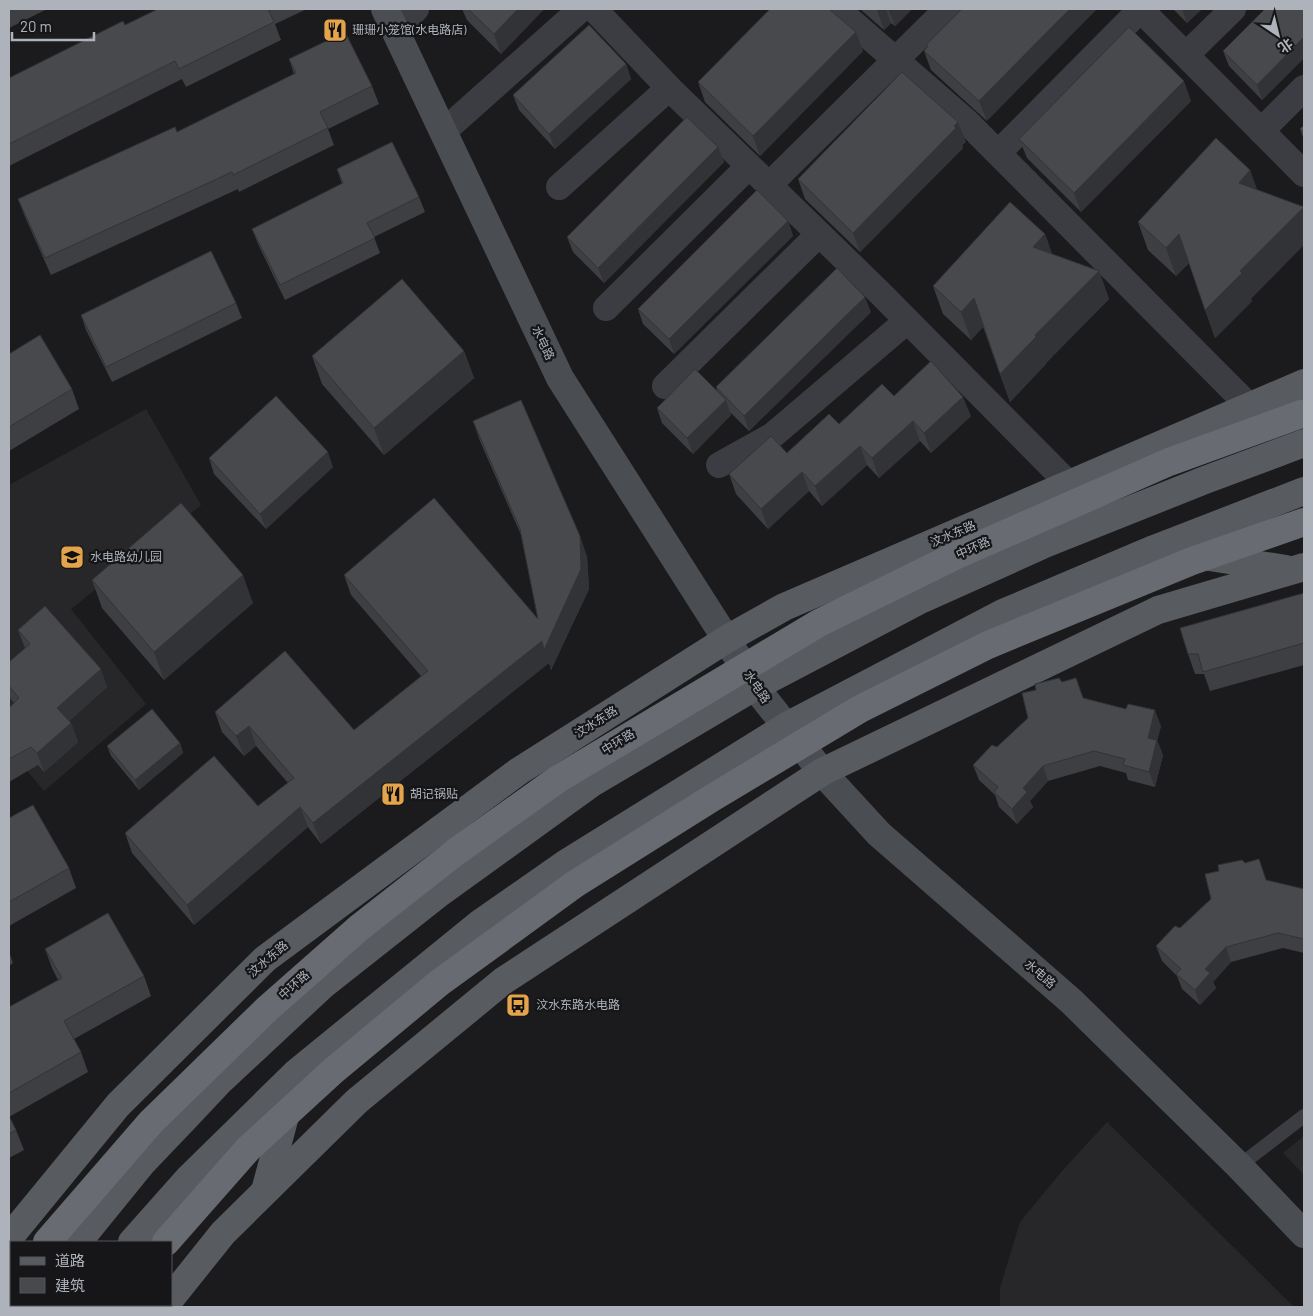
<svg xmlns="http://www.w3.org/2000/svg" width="1313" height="1316" viewBox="0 0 1313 1316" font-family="Barlow,'Noto Sans SC',sans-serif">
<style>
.built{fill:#27272a}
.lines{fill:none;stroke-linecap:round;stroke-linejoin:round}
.lane{stroke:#3c3d42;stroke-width:14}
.street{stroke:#3c3d42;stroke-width:26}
.secondary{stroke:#4a4d51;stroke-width:28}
.primary{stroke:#585b60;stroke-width:28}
.highway{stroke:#686c72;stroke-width:28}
.highway-bridge{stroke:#686c72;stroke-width:28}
.wall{fill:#3e3f42}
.shaded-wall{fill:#323336}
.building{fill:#48494d;stroke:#323336}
.labels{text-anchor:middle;stroke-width:4.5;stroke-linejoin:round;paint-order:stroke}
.poi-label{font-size:12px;fill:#aeb3bb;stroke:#161618;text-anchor:start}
.street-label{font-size:12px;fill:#aeb3bb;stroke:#161618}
</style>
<rect width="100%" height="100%" fill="#1b1b1d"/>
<g class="built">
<path d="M 146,409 L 201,505 L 71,609 L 146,704 L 44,791 L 9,749 L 9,485 Z"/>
<path d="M 1107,1122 L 1294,1307 L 1000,1307 L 1000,1288 L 1020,1222 L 1062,1171 Z"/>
<path d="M 1304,1136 L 1304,1175 L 1283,1153 Z"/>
</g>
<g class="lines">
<path class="lane" d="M 1239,1166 L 1304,1116"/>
<g class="street">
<path d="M 594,9 L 669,88"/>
<path d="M 837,9 L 966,121 L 1250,407"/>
<path d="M 1140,9 L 1304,174"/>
<path d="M 395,30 L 416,9"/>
<path d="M 1186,55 L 1233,9"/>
<path d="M 1261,131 L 1304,88"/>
<path d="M 443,132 L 581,9"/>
<path d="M 998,153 L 1140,10"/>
<path d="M 769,185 L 947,9"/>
<path d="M 559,187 L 669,88 L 880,293 L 1069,484"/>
<path d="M 606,308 L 749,166"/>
<path d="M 665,386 L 819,234"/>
<path d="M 719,465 L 773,435 L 907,321"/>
</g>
<path class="secondary" d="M 385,9 L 560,378 L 763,697 L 822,772 L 879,834 L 1071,1001 L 1239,1166 L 1304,1234"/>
<g class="primary">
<path d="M 1197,555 L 1286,569"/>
<path d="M 265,1191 L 288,1105"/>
<path d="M 9,1238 L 118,1105 L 265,959 L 519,771 L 727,639 L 784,607 L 1304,383"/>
<path d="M 78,1242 L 143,1162 L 186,1117 L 220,1081 L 323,985 L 437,895 L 592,783 L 756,686 L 918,601 L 1047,543 L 1205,480 L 1304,443"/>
<path d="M 132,1242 L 188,1179 L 297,1072 L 479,924 L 565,864 L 787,726 L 1003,613 L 1154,549 L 1304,491"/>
<path d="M 171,1298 L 223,1233 L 357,1101 L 503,981 L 822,772 L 1158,610 L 1304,567"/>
<path d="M 26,1307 L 28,1305"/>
<path d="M 80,1307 L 82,1305"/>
</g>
<g class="highway">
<path d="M 9,1290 L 11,1287"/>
<path d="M 113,1307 L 115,1305"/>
</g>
<g class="highway-bridge">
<path d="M 47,1242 L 151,1122 L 267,1009 L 360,927 L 457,851 L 558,779 L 819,623 L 957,555 L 1169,462 L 1304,413"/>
<path d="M 166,1242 L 248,1149 L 333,1071 L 439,983 L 575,884 L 712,798 L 860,709 L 988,645 L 1192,561 L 1304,522"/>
</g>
</g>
<g class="wall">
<path d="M 9,9 L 47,9 L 9,28 Z"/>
<path d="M 158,9 L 307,9 L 275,24 L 281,40 L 186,87 L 182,79 L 9,166 L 9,78 L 125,25 Z"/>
<path d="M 462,9 L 544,9 L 501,54 L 467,20 Z"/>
<path d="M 860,9 L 912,9 L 895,26 L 891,23 L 884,30 Z"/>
<path d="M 962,9 L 987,121 L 931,70 L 924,51 L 927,47 L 926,45 Z"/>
<path d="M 1173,9 L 1202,9 L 1187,23 Z"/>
<path d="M 1304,9 L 1304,58 L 1262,100 L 1229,66 L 1223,51 Z"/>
<path d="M 856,32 L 863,51 L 760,156 L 705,102 L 698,82 Z"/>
<path d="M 289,59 L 372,86 L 379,104 L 328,129 L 334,145 L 239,192 L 238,189 L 51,275 L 25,217 L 18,199 L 177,132 L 294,74 Z"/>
<path d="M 626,64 L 631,79 L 555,149 L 519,110 L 513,95 Z"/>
<path d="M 1191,101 L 1081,212 L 1027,158 L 1019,139 Z"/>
<path d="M 1304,125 L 1304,140 L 1300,129 Z"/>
<path d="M 966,142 L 962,145 L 963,148 L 860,252 L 805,199 L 798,179 Z"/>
<path d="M 718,147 L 724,162 L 604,283 L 573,252 L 567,237 Z"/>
<path d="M 337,169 L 419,197 L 425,212 L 374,237 L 380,253 L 285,300 L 258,244 L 252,229 L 342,184 Z"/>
<path d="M 1250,170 L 1257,190 L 1251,299 L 1252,301 L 1215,338 L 1189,263 L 1176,276 L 1148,250 L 1138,222 Z"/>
<path d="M 788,221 L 793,236 L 674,354 L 643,324 L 638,309 Z"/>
<path d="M 1045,234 L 1052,254 L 1099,271 L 1109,299 L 1046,363 L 1046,364 L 1010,402 L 983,327 L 971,340 L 943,314 L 933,286 Z"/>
<path d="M 236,303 L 242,318 L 112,382 L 86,330 L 81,315 Z"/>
<path d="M 871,312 L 749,431 L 730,412 L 731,415 L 693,454 L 662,423 L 657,408 L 717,391 L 716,387 Z"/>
<path d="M 464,351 L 474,378 L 384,455 L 322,384 L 312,356 Z"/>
<path d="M 9,354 L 72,389 L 79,409 L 9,451 Z"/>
<path d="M 894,396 L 971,416 L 931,453 L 920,441 L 879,478 L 867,465 L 822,506 L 809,491 L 768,529 L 736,494 L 729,474 L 787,453 Z"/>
<path d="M 473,421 L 587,556 L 589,589 L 551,670 L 549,663 L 321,844 L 308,827 L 194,925 L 132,853 L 125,833 L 258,806 L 288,783 L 256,746 L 244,756 L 222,732 L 215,712 L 354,730 L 421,676 L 351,595 L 344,575 L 538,619 L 521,535 L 480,441 Z"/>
<path d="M 209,458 L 333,467 L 266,529 L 214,474 Z"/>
<path d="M 92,580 L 253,603 L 164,680 L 102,608 Z"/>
<path d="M 1304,593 L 1304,665 L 1210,691 L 1204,674 L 1195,674 L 1188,654 Z"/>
<path d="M 18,630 L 107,687 L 69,721 L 71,723 L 78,742 L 44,772 L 38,765 L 9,782 L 9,708 L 14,703 L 9,697 L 9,662 L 25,648 Z"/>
<path d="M 1062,682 L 1083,699 L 1161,726 L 1157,740 L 1163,755 L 1155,787 L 1128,780 L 1126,773 L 1100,766 L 1048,781 L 1030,801 L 1033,807 L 1017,824 L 999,807 L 995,795 L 979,780 L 973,765 L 997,747 L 1028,718 Z"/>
<path d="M 180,743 L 183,753 L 139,790 L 111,756 L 107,746 Z"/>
<path d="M 9,818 L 69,868 L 76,888 L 9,926 Z"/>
<path d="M 1245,863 L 1266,880 L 1304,889 L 1304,953 L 1283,948 L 1231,962 L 1213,982 L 1216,988 L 1200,1005 L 1182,989 L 1177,976 L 1162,961 L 1156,946 L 1180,928 L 1211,899 Z"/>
<path d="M 45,949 L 144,976 L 151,996 L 74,1039 L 81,1052 L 88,1072 L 9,1117 L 16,1130 L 24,1150 L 9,1158 L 9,1007 L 58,980 L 52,968 Z"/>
<path d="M 9,951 L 13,963 L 9,966 Z"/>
</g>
<g class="shaded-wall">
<path d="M 518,9 L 544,9 L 501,54 L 494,34 Z"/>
<path d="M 878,9 L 886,9 L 891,23 L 884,30 L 877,10 Z"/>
<path d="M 888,9 L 912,9 L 895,26 Z"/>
<path d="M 1070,9 L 1097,9 L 987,121 L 979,101 Z"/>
<path d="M 1182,9 L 1202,9 L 1187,23 Z"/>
<path d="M 856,32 L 863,51 L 760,156 L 753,136 Z"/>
<path d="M 1304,37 L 1304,58 L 1262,100 L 1257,85 Z"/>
<path d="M 626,64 L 631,79 L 555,149 L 549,134 Z"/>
<path d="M 1184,81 L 1191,101 L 1081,212 L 1074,193 Z"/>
<path d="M 958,122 L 966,142 L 962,145 L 963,148 L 860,252 L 853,233 Z"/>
<path d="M 718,147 L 724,162 L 604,283 L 598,268 Z"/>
<path d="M 1250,170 L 1260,198 L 1239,183 Z"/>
<path d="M 1304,207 L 1304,245 L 1251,299 L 1252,301 L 1215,338 L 1205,310 L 1240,271 Z"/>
<path d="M 788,221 L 793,236 L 674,354 L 669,339 Z"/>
<path d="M 1045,234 L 1055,262 L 1033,247 Z"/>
<path d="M 1179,234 L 1189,262 L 1176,276 L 1166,248 Z"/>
<path d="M 1099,271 L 1109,299 L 1046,363 L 1046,364 L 1010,402 L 1000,374 L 1035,335 Z"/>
<path d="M 865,297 L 871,312 L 749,431 L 744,416 Z"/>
<path d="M 974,298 L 984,326 L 971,340 L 961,312 Z"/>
<path d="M 464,351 L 474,378 L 384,455 L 374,428 Z"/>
<path d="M 963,397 L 971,416 L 931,453 L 924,433 Z"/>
<path d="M 726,400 L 731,415 L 693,454 L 687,438 Z"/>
<path d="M 913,421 L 920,441 L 879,478 L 872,458 Z"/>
<path d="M 860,446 L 867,465 L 822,506 L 815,486 Z"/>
<path d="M 328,452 L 333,467 L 266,529 L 260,514 Z"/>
<path d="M 802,472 L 809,491 L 768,529 L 761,509 Z"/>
<path d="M 580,536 L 587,556 L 589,589 L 551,670 L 549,663 L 321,844 L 313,823 L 542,641 Z"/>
<path d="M 243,575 L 253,603 L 164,680 L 154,652 Z"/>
<path d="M 101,669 L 107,687 L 64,726 L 57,708 Z"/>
<path d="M 1155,710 L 1161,726 L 1154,753 L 1148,738 Z"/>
<path d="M 71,723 L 78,742 L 44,772 L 37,753 Z"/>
<path d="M 249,726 L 256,746 L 244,756 L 236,736 Z"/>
<path d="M 1157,740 L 1163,755 L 1155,787 L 1149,772 Z"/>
<path d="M 180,743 L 183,753 L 139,790 L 135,780 Z"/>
<path d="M 1043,766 L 1048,781 L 1030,801 L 1033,807 L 1017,824 L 1012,809 L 1023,788 Z"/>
<path d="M 300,807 L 308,827 L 194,925 L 187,905 Z"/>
<path d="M 1226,947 L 1231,962 L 1213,982 L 1216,988 L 1200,1005 L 1195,990 L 1205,969 Z"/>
</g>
<g class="building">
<path d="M 158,9 L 268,9 L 274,22 L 179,69 L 175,61 L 9,144 L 9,78 L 123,21 L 125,25 Z"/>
<path d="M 468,9 L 518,9 L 494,34 Z"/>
<path d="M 770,9 L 829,9 L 856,32 L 753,136 L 698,82 Z"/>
<path d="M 962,9 L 1070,9 L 979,101 L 924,51 L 928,46 L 926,45 Z"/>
<path d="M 1265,9 L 1304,9 L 1304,37 L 1257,85 L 1223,51 Z"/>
<path d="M 589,25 L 626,64 L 549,134 L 513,95 Z"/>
<path d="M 1129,27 L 1184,81 L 1074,193 L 1019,139 Z"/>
<path d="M 345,32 L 372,86 L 320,112 L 328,128 L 233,175 L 232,172 L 45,258 L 18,199 L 175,127 L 177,132 L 296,73 L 289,59 Z"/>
<path d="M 902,72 L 958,122 L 954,126 L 956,128 L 853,233 L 798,179 Z"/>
<path d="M 687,117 L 718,147 L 598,268 L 567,237 Z"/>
<path d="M 1304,125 L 1304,133 L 1300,129 Z"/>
<path d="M 1216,138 L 1250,170 L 1239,183 L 1304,207 L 1240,271 L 1242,273 L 1205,310 L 1179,234 L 1166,248 L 1138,222 Z"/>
<path d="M 392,142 L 419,197 L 367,223 L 375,238 L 280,285 L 252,229 L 343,183 L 337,169 Z"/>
<path d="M 757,190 L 788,221 L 669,339 L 638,309 Z"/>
<path d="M 1010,202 L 1045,234 L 1033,247 L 1099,271 L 1035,335 L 1036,337 L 1000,374 L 974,298 L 961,312 L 933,286 Z"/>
<path d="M 211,251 L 236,303 L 106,367 L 81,315 Z"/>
<path d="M 837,268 L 865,297 L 744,416 L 716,387 Z"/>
<path d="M 402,279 L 464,351 L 374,428 L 312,356 Z"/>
<path d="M 40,335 L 72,389 L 9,427 L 9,354 Z"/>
<path d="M 931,361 L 963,397 L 924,433 L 913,421 L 872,458 L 860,446 L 815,486 L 802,472 L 761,509 L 729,474 L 771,436 L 787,453 L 829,414 L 839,424 L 882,384 L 894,396 Z"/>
<path d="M 695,369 L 726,400 L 687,438 L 657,408 Z"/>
<path d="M 276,396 L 328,452 L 260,514 L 209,458 Z"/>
<path d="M 521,400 L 580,536 L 581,569 L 544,650 L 542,641 L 313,823 L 300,807 L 187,905 L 125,833 L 214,756 L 258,806 L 294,778 L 249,726 L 236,736 L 215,712 L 285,651 L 354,730 L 428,671 L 344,575 L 434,498 L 538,619 L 520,529 L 473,421 Z"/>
<path d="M 181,503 L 243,575 L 154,652 L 92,580 Z"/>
<path d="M 1304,593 L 1304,643 L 1203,672 L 1198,654 L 1188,654 L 1180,628 Z"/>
<path d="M 45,606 L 101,669 L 57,708 L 71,723 L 37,753 L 31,747 L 9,759 L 9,708 L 19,698 L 9,686 L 9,662 L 30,644 L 18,630 Z"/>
<path d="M 1059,678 L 1062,682 L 1076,678 L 1083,698 L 1126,709 L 1128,704 L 1155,710 L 1148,738 L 1157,740 L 1149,772 L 1123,765 L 1125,759 L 1094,751 L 1043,766 L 1023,788 L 1027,792 L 1012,809 L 994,792 L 998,787 L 973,765 L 992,745 L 997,747 L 1028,718 L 1022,693 L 1036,690 L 1035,684 Z"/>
<path d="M 152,709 L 180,743 L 135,780 L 107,746 Z"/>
<path d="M 33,805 L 69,868 L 9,902 L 9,818 Z"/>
<path d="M 1259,859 L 1266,880 L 1304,889 L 1304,939 L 1278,933 L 1226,947 L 1205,969 L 1210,973 L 1195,990 L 1176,974 L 1181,969 L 1156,946 L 1175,926 L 1180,928 L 1211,899 L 1205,874 L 1219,871 L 1218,865 L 1242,860 L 1245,863 Z"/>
<path d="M 108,913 L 144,976 L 64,1021 L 81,1052 L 9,1093 L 9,1007 L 62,978 L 45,949 Z"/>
<path d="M 9,1116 L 16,1130 L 9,1134 Z"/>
</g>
<defs>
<g id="restaurant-square" transform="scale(1.25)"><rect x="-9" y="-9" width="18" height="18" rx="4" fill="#e4a44b" stroke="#161618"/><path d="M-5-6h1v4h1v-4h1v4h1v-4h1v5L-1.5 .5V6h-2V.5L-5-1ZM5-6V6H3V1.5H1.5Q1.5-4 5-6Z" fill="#111"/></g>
<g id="school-square" transform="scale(1.25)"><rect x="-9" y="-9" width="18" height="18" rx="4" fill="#e4a44b" stroke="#161618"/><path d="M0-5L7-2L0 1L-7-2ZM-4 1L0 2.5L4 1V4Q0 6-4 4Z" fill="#111"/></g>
<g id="bus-square" transform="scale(1.25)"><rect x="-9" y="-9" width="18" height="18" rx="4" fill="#e4a44b" stroke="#161618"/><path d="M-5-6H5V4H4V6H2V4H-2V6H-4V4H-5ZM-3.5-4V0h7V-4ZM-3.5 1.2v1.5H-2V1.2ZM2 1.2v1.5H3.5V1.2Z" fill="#111"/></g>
</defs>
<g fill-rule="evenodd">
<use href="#restaurant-square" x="335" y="30"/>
<use href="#school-square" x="72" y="557"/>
<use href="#restaurant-square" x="393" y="794"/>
<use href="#bus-square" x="518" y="1005"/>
</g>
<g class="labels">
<g class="poi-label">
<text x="352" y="34">珊珊小笼馆(水电路店)</text>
<text x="90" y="561">水电路幼儿园</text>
<text x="410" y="798">胡记锅贴</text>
<text x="536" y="1009">汶水东路水电路</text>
</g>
<g class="street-label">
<text transform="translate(543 343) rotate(65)" y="4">水电路</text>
<text transform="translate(953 534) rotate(-23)" y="4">汶水东路</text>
<text transform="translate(973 548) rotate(-24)" y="4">中环路</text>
<text transform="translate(757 687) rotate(56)" y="4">水电路</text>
<text transform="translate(596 722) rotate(-32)" y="4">汶水东路</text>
<text transform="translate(618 742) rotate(-31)" y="4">中环路</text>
<text transform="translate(268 959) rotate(-40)" y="4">汶水东路</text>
<text transform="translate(1040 974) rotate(41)" y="4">水电路</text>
<text transform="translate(294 985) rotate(-42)" y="4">中环路</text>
</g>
</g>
<rect width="1313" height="1316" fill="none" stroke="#aeb3bb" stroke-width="20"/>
<rect x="10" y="1241" width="162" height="65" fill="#161618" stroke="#535559"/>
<rect x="20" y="1257" width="25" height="8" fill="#585b60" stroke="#535559"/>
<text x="55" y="1266" font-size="15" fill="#aeb3bb">道路</text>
<rect x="20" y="1278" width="25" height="15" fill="#48494d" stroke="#535559"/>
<text x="55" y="1291" font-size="15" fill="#aeb3bb">建筑</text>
<g transform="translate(1278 35) rotate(145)" stroke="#161618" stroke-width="4" paint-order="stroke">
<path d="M0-4L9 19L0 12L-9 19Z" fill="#aeb3bb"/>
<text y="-8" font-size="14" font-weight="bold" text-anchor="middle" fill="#aeb3bb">北</text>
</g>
<path d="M12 32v8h82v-8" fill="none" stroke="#aeb3bb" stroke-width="2.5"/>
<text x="20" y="32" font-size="15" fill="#aeb3bb" stroke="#161618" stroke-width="4" paint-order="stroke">20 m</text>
</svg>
